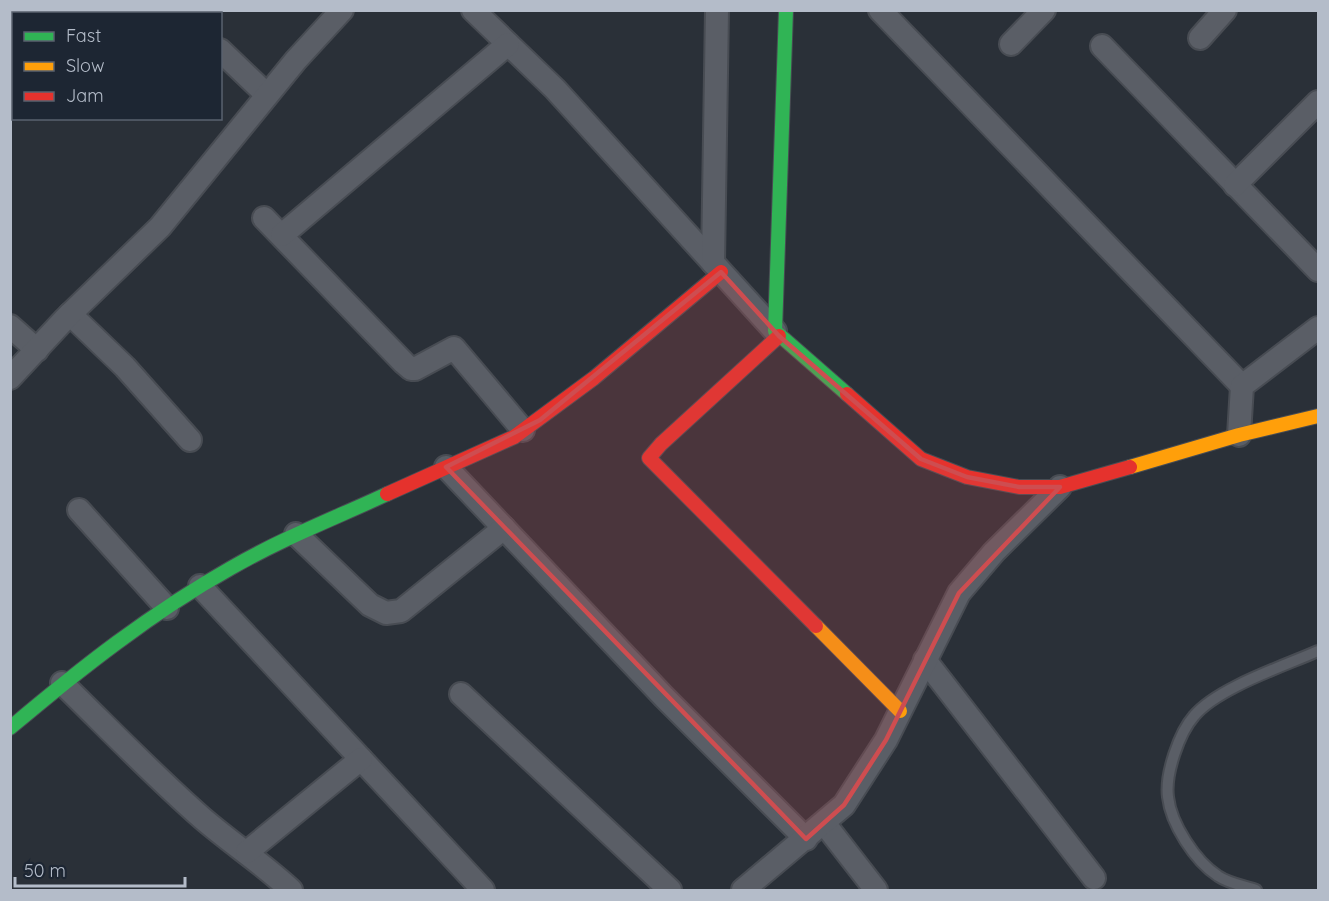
<svg xmlns="http://www.w3.org/2000/svg" width="1329" height="901" viewBox="0 0 1329 901" font-family="Quicksand,sans-serif">
<style>
.lines{fill:none;stroke-linecap:round;stroke-linejoin:round}
.lane-casing{stroke:#484c53;stroke-width:14}
.street-casing{stroke:#484c53;stroke-width:26}
.fast-casing{stroke:#484c53;stroke-width:16}
.slow-casing{stroke:#484c53;stroke-width:16}
.jam-casing{stroke:#484c53;stroke-width:16}
.lane{stroke:#5a5e66;stroke-width:10}
.street{stroke:#5a5e66;stroke-width:22}
.fast{stroke:#30b455;stroke-width:14}
.slow{stroke:#ff9f0a;stroke-width:14}
.jam{stroke:#e5322d;stroke-width:14}
.marked{fill:#ce4d50;fill-opacity:0.2;stroke:#ce4d50;stroke-width:4.5;stroke-linejoin:round}
</style>
<rect width="100%" height="100%" fill="#2a3038"/>
<g class="lines">
<g class="lane-casing">
<path id="lane" d="M 1256,890 C 1244,886 1228,883 1218,876 C 1195,861 1171,824 1168,797 C 1165,774 1179,733 1194,716 C 1217,688 1284,666 1318,651"/>
</g>
<g class="street-casing">
<g id="street">
<path d="M 180,10 L 183,14"/>
<path d="M 473,10 L 555,89 L 775,331"/>
<path d="M 880,10 L 1242,386"/>
<path d="M 58,14 L 61,10"/>
<path d="M 1200,38 L 1225,10"/>
<path d="M 1011,44 L 1044,10"/>
<path d="M 1102,46 L 1318,270"/>
<path d="M 220,50 L 267,95"/>
<path d="M 10,60 L 14,57"/>
<path d="M 1235,185 L 1318,102"/>
<path d="M 264,218 L 404,363 L 411,369 L 415,369 L 454,348 L 523,430"/>
<path d="M 282,235 L 508,44"/>
<path d="M 713,263 L 717,10"/>
<path d="M 70,314 L 125,367 L 190,440"/>
<path d="M 10,326 L 37,350"/>
<path d="M 10,378 L 64,320 L 160,227 L 296,60 L 342,10"/>
<path d="M 1239,435 L 1242,386 L 1318,328"/>
<path d="M 446,467 L 664,697 L 806,839"/>
<path d="M 79,510 L 167,608"/>
<path d="M 296,534 L 370,605 L 386,613 L 401,611 L 504,528"/>
<path d="M 200,586 L 483,890"/>
<path d="M 925,660 L 1094,878"/>
<path d="M 62,683 C 108,728 153,775 202,818 C 231,843 263,864 291,890"/>
<path d="M 461,694 L 670,890"/>
<path d="M 824,823 L 876,890"/>
<path d="M 247,852 L 361,759"/>
<path d="M 743,890 L 844,805 L 886,740 L 959,593 L 994,552 L 1060,487"/>
</g>
</g>
<g class="fast-casing">
<g id="fast">
<path d="M 786,10 L 775,331 L 847,394"/>
<path d="M 10,728 C 80,669 151,613 231,568 C 281,539 335,518 387,494"/>
</g>
</g>
<g class="slow-casing">
<g id="slow">
<path d="M 1130,467 L 1239,435 L 1318,416"/>
<path d="M 816,626 L 900,711"/>
</g>
</g>
<g class="jam-casing">
<g id="jam">
<path d="M 779,336 L 661,444 L 649,458 L 816,626"/>
<path d="M 847,394 L 921,459 L 967,477 L 1019,487 L 1060,487 L 1130,467"/>
<path d="M 387,494 L 514,437 L 594,378 L 721,272"/>
</g>
</g>
<use href="#lane" class="lane"/>
<use href="#street" class="street"/>
<use href="#fast" class="fast"/>
<use href="#slow" class="slow"/>
<use href="#jam" class="jam"/>
</g>
<path class="marked" d="M 721,272 L 779,336 L 921,459 L 967,477 L 1019,487 L 1060,487 L 959,593 L 886,740 L 844,805 L 806,839 L 446,467 L 540,420 Z"/>
<rect width="1329" height="901" fill="none" stroke="#b4bcc9" stroke-width="24"/>
<rect x="12" y="12" width="210" height="108" fill="#1d2633" stroke="#59626f" stroke-width="1.5"/>
<rect x="24" y="32" width="30" height="9" fill="#30b455" stroke="#59626f" stroke-width="1.5"/>
<text x="66" y="42" font-size="18" fill="#b4bcc9">Fast</text>
<rect x="24" y="62" width="30" height="9" fill="#ff9f0a" stroke="#59626f" stroke-width="1.5"/>
<text x="66" y="72" font-size="18" fill="#b4bcc9">Slow</text>
<rect x="24" y="92" width="30" height="9" fill="#e5322d" stroke="#59626f" stroke-width="1.5"/>
<text x="66" y="102" font-size="18" fill="#b4bcc9">Jam</text>
<path d="M15 877v9h170v-9" fill="none" stroke="#b4bcc9" stroke-width="3"/>
<text x="24" y="877" font-size="18" fill="#b4bcc9" stroke="#1d2633" stroke-width="4.5" paint-order="stroke">50 m</text>
</svg>
